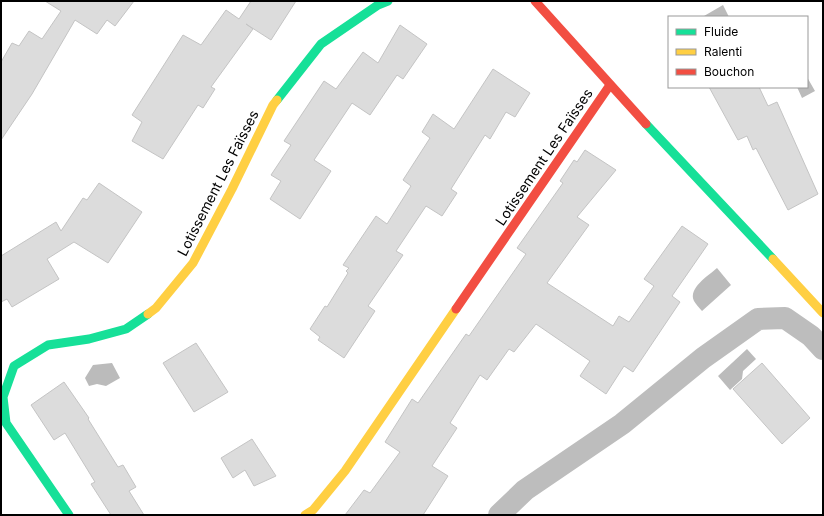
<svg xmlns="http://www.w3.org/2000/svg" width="824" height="516" viewBox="0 0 824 516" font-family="Inter,sans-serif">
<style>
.water{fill:#bbb}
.building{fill:#dcdcdc;stroke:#c4c4c4}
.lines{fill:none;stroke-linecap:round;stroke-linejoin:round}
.street{stroke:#bdbdbd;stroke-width:22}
.fast{stroke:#16e098;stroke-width:9}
.slow{stroke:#ffcf43;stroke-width:9}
.jam{stroke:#f24e42;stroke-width:9}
.labels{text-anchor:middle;stroke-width:3;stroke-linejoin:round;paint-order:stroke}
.street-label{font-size:14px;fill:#000;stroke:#fff}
</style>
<rect width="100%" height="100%" fill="#fff"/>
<g class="water">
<path d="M 723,5 L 729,17 L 704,17 L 704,16 Z"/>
<path d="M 807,77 L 815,91 L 802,98 L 797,87 L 807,87 Z"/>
<path d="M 717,268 L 731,285 L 702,311 C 699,308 696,304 694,301 C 688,288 708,276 717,268 Z"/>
<path d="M 747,349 L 756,359 L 743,371 L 742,379 L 730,390 L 718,376 Z"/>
<path d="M 112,363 L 120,378 L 106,386 L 97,384 L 89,386 L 85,378 L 93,365 Z"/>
</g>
<g class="building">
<path d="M 45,1 L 134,1 L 115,26 L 107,20 L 97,34 L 75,20 L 32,94 L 1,140 L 1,62 L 12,43 L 19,46 L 29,31 L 42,39 L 61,11 Z"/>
<path d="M 251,1 L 296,1 L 271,40 L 246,24 L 253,29 L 211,87 L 215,89 L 203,108 L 198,105 L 163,159 L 132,141 L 142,122 L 132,115 L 183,35 L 201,45 L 226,10 L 239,19 Z"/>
<path d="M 400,25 L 427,44 L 403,79 L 397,75 L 370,115 L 352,103 L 314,160 L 331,171 L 300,219 L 270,199 L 281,181 L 271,175 L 291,145 L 284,141 L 324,81 L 336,89 L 363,52 L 378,63 Z"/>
<path d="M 493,69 L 530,93 L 515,117 L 506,112 L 490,139 L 485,135 L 451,189 L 457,193 L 442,216 L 426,206 L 396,251 L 403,255 L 368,306 L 375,311 L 344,358 L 318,340 L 320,337 L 310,329 L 325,306 L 327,307 L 348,273 L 346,271 L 349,268 L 343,265 L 376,216 L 387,224 L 411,186 L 403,180 L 430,138 L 422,132 L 433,114 L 454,129 Z"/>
<path d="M 709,87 L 759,87 L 768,106 L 777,102 L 818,194 L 788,210 L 756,148 L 753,150 L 747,136 L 738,140 Z"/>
<path d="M 585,150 L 616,170 L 577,217 L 589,225 L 547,283 L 613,326 L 619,316 L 629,322 L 654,286 L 644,279 L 682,226 L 708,244 L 672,296 L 680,302 L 633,372 L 624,366 L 606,394 L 580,376 L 590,361 L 536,324 L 514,352 L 509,349 L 487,380 L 480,375 L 450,423 L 457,428 L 432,466 L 448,476 L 423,515 L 345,515 L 364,490 L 370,493 L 400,452 L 385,442 L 412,399 L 418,403 L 466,334 L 469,336 L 526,254 L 517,248 L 563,183 L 560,181 L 574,160 L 577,162 Z"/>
<path d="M 99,183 L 142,212 L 108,263 L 74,242 L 47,259 L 59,279 L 12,307 L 7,299 L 1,302 L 1,256 L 56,222 L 61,231 L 83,198 L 87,200 Z"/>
<path d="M 196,343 L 228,392 L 194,412 L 163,363 Z"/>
<path d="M 762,363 L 810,418 L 782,444 L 733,389 Z"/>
<path d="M 64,382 L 89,418 L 88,419 L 118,467 L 123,465 L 136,487 L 129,491 L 144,515 L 111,515 L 91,484 L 95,482 L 65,433 L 54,440 L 31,405 Z"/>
<path d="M 252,439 L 276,476 L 254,486 L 245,470 L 233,478 L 221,458 Z"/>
</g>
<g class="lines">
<path class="street" d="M 499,515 L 525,490 L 622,424 L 703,358 L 758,319 L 785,318 L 811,336 L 823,349"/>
<g class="fast">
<path d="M 277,100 L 321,44 L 378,5 L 388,1"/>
<path d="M 646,124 L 773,259"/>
<path d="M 69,515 L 6,423 L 3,397 L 14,366 L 48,345 L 89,339 L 126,329 L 148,314"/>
</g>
<g class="slow">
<path d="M 773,259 L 823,313"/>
<path d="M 148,314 L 156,308 L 193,263 L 232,189 L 273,105 L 277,100"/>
<path d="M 305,515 L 313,510 L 345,471 L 456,309"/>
</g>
<g class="jam">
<path d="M 535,1 L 646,124"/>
<path d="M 456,309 L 610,85"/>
</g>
</g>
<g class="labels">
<g class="street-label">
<text transform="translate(544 157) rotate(-56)" y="5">Lotissement Les Faïsses</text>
<text transform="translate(218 183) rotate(-63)" y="5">Lotissement Les Faïsses</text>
</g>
</g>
<rect width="824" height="516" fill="none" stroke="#000000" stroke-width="4"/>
<rect x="668" y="16" width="140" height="72" fill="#ffffff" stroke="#999999"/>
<rect x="676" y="29" width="20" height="6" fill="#16e098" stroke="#999999"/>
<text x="704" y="36" font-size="12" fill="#000000">Fluide</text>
<rect x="676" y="49" width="20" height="6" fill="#ffcf43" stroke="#999999"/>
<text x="704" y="56" font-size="12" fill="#000000">Ralenti</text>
<rect x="676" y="69" width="20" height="6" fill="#f24e42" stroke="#999999"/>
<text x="704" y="76" font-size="12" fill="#000000">Bouchon</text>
</svg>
